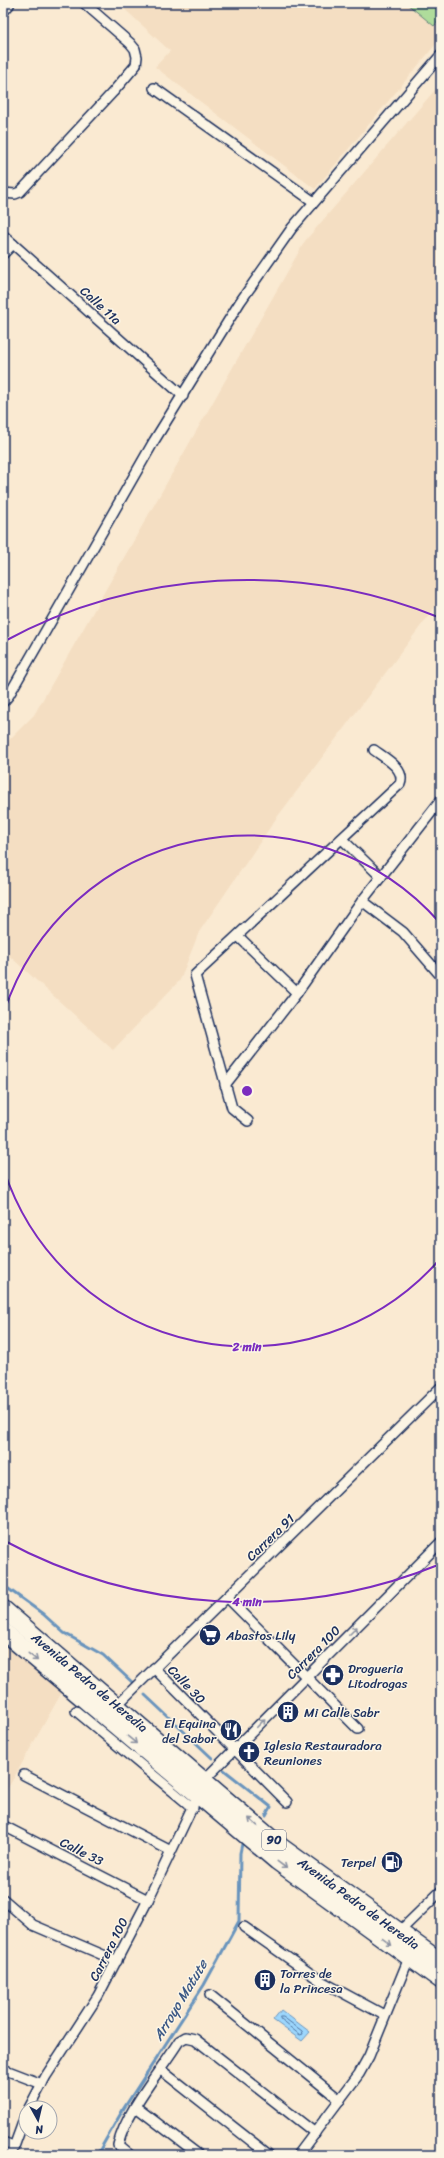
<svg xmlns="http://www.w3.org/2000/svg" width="444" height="2158" viewBox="0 0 444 2158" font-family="Sriracha,sans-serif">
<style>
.built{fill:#f4dec2}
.green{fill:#afdc9b;stroke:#65867c}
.water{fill:#9dd7fd;stroke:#6994bd}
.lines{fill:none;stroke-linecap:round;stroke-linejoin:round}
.shore{stroke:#4f729e;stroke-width:1}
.stream{stroke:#6994bd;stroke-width:3}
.street-casing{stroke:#1b2f5e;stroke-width:12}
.highway-casing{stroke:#1b2f5e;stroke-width:20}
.street{stroke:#fcf5e5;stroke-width:9}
.highway{stroke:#fcf5e5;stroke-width:17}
.oneway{stroke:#8c92a2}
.ring{fill:none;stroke:#7b2cbf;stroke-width:2}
.labels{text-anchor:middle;stroke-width:3;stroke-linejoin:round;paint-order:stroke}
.shield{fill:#fcf5e5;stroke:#5e6a86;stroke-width:1}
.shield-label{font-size:12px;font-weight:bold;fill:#1b2f5e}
.street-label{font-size:13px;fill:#1b2f5e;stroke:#fcf5e5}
.poi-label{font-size:13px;fill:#1b2f5e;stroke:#fcf5e5;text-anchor:start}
.water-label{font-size:14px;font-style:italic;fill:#3c5986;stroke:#fcf5e5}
.centre{fill:#7b2cbf;stroke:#fcf5e5;stroke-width:2}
.ring-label{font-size:12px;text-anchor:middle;font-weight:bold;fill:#7b2cbf;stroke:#fcf5e5;stroke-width:3;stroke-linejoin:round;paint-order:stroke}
</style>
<rect width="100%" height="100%" fill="#faead2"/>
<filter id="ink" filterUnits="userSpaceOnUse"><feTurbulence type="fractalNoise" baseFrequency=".025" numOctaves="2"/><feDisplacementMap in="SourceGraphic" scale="8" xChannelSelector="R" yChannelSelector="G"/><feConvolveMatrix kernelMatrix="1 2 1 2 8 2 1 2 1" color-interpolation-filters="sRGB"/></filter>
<g filter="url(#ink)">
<g class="built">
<path d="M 118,3 L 441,3 L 441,38 L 315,189 L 155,67 L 170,51 Z"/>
<path d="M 441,83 L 441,599 L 275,820 L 199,932 L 180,980 L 113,1050 L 3,950 L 3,746 L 34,715 L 305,241 Z"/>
<path d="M 3,1643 L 62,1692 L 3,1797 Z"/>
</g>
<path class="green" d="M 406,3 L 441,3 L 441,18 L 434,26 Z"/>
<path class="water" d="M 281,2010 L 310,2032 L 302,2041 L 273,2020 Z"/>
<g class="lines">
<path class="shore" d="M 280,2017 L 283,2017 L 302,2031 L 303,2034 L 300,2035 L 281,2020 Z"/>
<g class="stream">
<path d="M 3,1585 L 43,1614 L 64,1633 L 103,1655 L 133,1683"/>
<path d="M 145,1695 L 212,1758"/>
<path d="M 224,1770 L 271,1807 L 266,1816"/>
<path d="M 97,2155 L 124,2108 L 204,1985 L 239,1921 L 240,1853 L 242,1844"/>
</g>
<g class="street-casing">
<g id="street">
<path d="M 3,12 L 9,5 L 8,3"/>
<path d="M 154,88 L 314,202"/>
<path d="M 3,193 L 15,194 L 20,192 L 113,92 L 136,65 L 137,57 L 135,49 L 130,43 L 84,3"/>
<path d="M 3,235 L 183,396"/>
<path d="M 3,254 L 13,244"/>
<path d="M 3,702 L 9,695 L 154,441 L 240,302 L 292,228 L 441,55"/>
<path d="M 342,839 L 381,877"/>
<path d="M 362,901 L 403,932 L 441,976"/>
<path d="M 238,936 L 297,993"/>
<path d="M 225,1085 L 297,993 L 362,901 L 441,800"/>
<path d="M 248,1121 L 232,1108 L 195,975 L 400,784 C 406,769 385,758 374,750"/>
<path d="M 227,1597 L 358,1729"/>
<path d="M 154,1668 L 287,1802"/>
<path d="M 117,1705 L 441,1387"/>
<path d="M 76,1711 L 193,1808"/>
<path d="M 24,1775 L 171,1851"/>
<path d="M 204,1780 L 441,1542"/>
<path d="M 4,1826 L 148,1900"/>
<path d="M 3,1899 L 33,1925 L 117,1961"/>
<path d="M 244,1927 L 321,1981 L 384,2015"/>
<path d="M 399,1932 L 441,1891"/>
<path d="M 210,1995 L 340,2100"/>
<path d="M 3,2069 L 42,2084"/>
<path d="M 161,2070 L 269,2155"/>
<path d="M 136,2107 L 199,2155"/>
<path d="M 29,2108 L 46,2076 L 98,1996 L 148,1900 L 198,1795"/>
<path d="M 3,2142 L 13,2146"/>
<path d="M 11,2155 L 26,2114"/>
<path d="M 130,2155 L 118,2145 C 127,2109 159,2073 179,2041 L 186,2037 L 195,2039 L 315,2133"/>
<path d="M 298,2155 L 359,2074 L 369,2056 L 409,1958"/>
</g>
</g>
<g class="highway-casing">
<g id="highway">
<path d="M 3,1609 L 281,1847 L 441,1962"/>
<path d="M 3,1631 L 277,1861 L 441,1980"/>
</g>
</g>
<use href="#street" class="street"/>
<use href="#highway" class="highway"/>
</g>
<defs><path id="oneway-shaft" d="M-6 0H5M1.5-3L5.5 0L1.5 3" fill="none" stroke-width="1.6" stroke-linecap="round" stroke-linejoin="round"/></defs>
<g class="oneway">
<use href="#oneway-shaft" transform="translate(353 1631) rotate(-45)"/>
<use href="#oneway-shaft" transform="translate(33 1657) rotate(38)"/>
<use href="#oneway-shaft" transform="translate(261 1723) rotate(-46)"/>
<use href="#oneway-shaft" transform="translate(132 1740) rotate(40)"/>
<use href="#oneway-shaft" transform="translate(253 1822) rotate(-139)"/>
<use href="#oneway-shaft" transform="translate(282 1865) rotate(37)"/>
<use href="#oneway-shaft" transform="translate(387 1942) rotate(36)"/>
</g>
</g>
<g class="ring">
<path d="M440 1259A256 256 0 0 1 4 1170M4 1012A256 256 0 0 1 440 923"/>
<path d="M438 1565A511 511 0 0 1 3 1540M3 642A511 511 0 0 1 438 617"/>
</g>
<defs>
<g id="supermarket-disc" transform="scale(1.15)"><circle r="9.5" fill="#1b2f5e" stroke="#fcf5e5"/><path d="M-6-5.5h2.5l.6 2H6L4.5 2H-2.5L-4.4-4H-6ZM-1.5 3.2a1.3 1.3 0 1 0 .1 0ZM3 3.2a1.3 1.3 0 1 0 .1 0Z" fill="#fff"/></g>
<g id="pharmacy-disc" transform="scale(1.15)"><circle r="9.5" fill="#1b2f5e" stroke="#fcf5e5"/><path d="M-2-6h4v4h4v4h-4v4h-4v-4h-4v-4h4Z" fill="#fff"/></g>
<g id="building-disc" transform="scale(1.15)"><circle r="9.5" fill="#1b2f5e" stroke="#fcf5e5"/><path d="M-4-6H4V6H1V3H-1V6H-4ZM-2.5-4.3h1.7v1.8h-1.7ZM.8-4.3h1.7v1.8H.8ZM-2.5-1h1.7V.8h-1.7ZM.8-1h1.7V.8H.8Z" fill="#fff"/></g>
<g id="restaurant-disc" transform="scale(1.15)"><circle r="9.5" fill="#1b2f5e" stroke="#fcf5e5"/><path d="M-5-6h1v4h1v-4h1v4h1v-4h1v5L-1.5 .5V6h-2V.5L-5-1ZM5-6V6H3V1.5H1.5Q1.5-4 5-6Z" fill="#fff"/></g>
<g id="church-disc" transform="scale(1.15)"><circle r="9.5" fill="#1b2f5e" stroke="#fcf5e5"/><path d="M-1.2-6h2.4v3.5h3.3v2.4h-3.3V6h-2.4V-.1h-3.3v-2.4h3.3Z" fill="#fff"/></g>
<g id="fuel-disc" transform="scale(1.15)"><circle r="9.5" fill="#1b2f5e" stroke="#fcf5e5"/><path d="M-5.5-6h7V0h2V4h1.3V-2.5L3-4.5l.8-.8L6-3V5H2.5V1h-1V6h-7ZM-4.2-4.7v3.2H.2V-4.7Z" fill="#fff"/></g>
</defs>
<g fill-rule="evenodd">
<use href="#supermarket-disc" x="210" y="1635"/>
<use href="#pharmacy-disc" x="333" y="1675"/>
<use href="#building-disc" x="288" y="1712"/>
<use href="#restaurant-disc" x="231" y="1730"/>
<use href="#church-disc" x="249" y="1752"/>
<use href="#fuel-disc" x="392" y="1862"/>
<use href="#building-disc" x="265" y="1980"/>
</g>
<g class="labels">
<rect class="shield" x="262" y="1830" width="24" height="20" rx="3"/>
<g class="shield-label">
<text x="274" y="1844">90</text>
</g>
<g class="street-label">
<text transform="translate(101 305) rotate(42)" y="5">Calle 11a</text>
<text transform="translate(270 1537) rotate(-44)" y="5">Carrera 91</text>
<text transform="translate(313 1652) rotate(-45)" y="5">Carrera 100</text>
<text transform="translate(90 1682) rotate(40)" y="5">Avenida Pedro de Heredia</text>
<text transform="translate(187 1684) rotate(46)" y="5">Calle 30</text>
<text transform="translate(82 1851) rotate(27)" y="5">Calle 33</text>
<text transform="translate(359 1903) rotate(36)" y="5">Avenida Pedro de Heredia</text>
<text transform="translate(108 1949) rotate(-63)" y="5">Carrera 100</text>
</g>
<g class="poi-label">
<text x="226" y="1640">Abastos Lily</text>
<text x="348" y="1673">Drogueria<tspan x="348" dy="15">Litodrogas</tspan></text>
<text x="304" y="1717">Mi Calle Sabr</text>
<text x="216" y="1728" text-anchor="end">El Equina<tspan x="216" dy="15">del Sabor</tspan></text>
<text x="264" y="1750">Iglesia Restauradora<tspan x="264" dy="15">Reuniones</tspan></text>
<text x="376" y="1867" text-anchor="end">Terpel</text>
<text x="280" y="1978">Torres de<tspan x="280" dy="15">la Princesa</tspan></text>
</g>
<g class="water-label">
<text transform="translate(180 2000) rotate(-59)" y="5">Arroyo Matute</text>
</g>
</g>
<circle cx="247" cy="1091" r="6" class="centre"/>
<g class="ring-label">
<text x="247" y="1351">2 min</text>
<text x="247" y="1606">4 min</text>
</g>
<rect width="444" height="2158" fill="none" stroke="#fcf5e5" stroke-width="16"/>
<rect x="8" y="8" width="428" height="2142" fill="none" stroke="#1b2f5e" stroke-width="1.5" filter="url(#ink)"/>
<g transform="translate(38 2120) rotate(172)"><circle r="19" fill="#fcf5e5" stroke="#a2a6af"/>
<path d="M0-3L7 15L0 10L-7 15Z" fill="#1b2f5e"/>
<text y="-6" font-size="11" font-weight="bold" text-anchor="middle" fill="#1b2f5e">N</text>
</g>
</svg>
